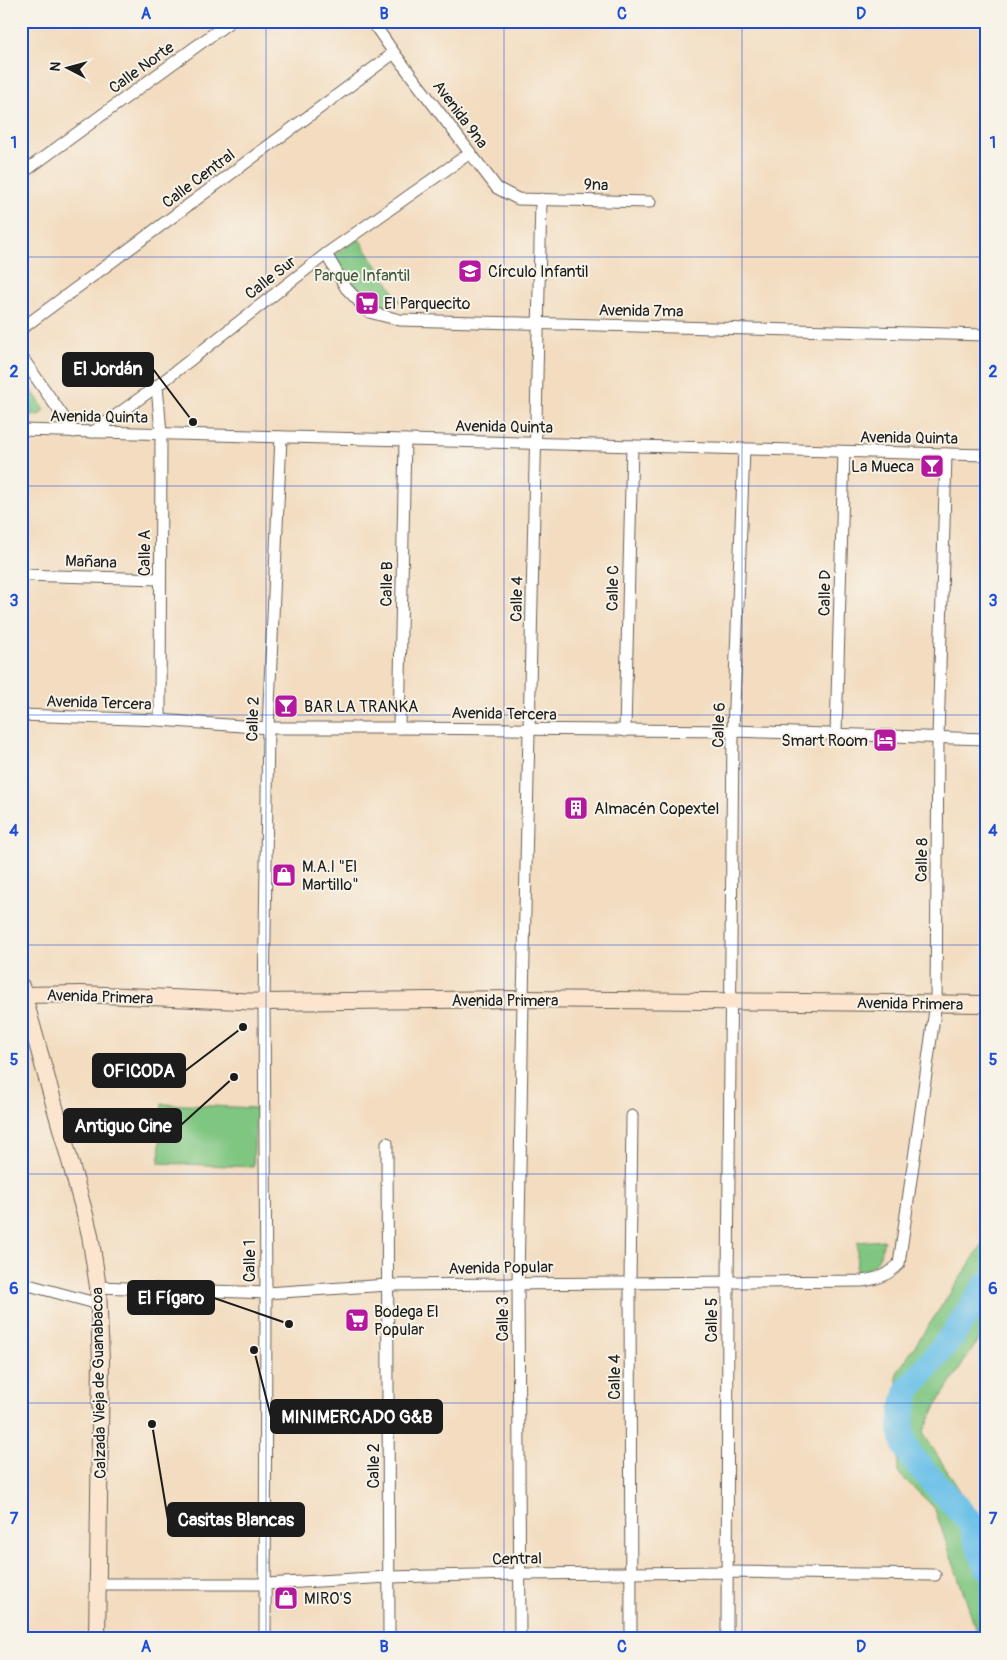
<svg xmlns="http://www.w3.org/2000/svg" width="1007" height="1660" viewBox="0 0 1007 1660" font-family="Pangolin,sans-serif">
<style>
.green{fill:#7fc681;stroke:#4e714e}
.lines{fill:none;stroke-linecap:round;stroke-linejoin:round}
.river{stroke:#6cc1e8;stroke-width:26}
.minor-casing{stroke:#675f55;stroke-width:13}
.secondary-casing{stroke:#675f55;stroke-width:18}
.minor{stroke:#fff;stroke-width:11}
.secondary{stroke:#fbe5cf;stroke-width:16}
.grid{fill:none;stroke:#1d4ed8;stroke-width:1;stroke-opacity:0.55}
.labels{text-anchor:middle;stroke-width:4;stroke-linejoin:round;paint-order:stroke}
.street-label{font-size:16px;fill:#1c1c1c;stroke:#f7f3e8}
.poi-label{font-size:16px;fill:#1c1c1c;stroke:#f7f3e8;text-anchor:start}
.park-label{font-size:16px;fill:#3f583f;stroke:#f7f3e8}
.leader{fill:none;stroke:#1c1c1c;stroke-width:2}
.callout-dot{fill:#1c1c1c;stroke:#f7f3e8;stroke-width:2}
.callout{fill:#1c1c1c;stroke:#1c1c1c;stroke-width:2}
.callout-label{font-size:18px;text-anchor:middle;font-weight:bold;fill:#fff}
.neatline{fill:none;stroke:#1d4ed8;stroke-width:2}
.grid-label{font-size:16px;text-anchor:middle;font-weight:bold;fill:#1d4ed8}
</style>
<rect width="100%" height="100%" fill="#f7f3e8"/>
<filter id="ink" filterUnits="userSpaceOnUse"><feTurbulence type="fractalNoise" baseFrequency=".02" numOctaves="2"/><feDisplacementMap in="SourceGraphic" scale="10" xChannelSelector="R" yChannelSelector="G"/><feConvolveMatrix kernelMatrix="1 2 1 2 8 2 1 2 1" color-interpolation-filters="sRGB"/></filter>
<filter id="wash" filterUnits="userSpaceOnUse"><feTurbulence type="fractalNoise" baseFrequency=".0096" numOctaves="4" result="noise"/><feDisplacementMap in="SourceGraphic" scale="20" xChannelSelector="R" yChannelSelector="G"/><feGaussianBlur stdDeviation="1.12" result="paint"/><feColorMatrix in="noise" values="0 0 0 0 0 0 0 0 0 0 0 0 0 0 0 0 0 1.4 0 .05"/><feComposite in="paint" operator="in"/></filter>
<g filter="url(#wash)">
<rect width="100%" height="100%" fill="#f3dcbf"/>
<g class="green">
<path d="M 359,239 L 400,301 L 368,309 L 330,257 Z"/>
<path d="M 21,375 L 43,407 L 43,411 L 40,415 L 21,415 Z"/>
<path d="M 162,1104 L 256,1108 L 253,1167 L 159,1163 Z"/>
<path d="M 986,1239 L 986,1328 L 937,1404 L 923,1433 L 967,1502 L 983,1519 L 986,1529 L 986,1639 L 977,1639 L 977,1632 L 934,1507 L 898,1473 L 897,1373 Z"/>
<path d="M 884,1240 C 878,1262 879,1266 856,1272 L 858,1242 Z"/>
</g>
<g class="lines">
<path class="river" d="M 986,1285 L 952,1336 L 908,1390 L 903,1409 L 901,1429 L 905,1445 L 912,1458 L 970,1522 L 986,1566"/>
</g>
</g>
<g filter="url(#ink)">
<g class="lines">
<g class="minor-casing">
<g id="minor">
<path d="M 372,21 L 394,53 L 497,188 L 518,199 L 650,202"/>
<path d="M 21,174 L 231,21"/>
<path d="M 326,254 L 346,288 L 369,312 L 400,320 L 986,335"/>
<path d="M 21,329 L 394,53"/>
<path d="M 21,356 L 74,432"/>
<path d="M 157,386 L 161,433 L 160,720"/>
<path d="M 21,430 L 986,455"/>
<path d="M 93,432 L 157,386 L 326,254 L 470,153"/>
<path d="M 21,575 L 160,579"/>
<path d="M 21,715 L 160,720 L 268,728 L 399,728 L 733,731 L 986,739"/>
<path d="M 399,728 L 405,440"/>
<path d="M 625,731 L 632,446"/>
<path d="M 836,734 L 844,452"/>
<path d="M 387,1143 L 389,1639"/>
<path d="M 21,1283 L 99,1304"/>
<path d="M 98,1287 L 266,1293 L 388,1285 L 862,1281 C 878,1279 888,1275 899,1264 L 936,1003 L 938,738 L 946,454"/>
<path d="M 99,1584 L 266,1584 L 389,1577 L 521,1574 L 728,1572 L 935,1575"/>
<path d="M 265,1639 L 266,1293 L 264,1002 L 268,728 L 281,437"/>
<path d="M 520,1639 L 518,1283 L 523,999 L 541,199"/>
<path d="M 631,1639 L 630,1283 L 632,1116"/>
<path d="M 727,1639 L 728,1282 L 732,837 L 733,731 L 744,449"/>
</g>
</g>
<g class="secondary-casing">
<g id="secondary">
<path d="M 21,986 L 84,1211 L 90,1235 L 98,1287 L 101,1361 L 97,1639"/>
<path d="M 24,995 L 81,994 L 264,1002 L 523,999 L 986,1004"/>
</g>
</g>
<use href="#minor" class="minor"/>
<use href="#secondary" class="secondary"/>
</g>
</g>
<path class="grid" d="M 266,21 L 266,1639M 504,21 L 504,1639M 742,21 L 742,1639M 21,257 L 986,257M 21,486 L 986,486M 21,715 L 986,715M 21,945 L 986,945M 21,1174 L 986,1174M 21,1403 L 986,1403"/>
<defs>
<g id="school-square" transform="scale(1.25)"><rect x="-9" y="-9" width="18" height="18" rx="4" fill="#b5179e" stroke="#f7f3e8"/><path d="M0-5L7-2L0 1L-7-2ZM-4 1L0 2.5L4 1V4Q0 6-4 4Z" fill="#fff"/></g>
<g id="supermarket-square" transform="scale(1.25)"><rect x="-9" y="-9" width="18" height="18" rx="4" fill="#b5179e" stroke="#f7f3e8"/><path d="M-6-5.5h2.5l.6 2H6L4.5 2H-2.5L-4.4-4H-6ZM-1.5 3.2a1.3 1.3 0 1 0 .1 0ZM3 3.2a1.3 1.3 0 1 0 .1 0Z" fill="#fff"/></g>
<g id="bar-square" transform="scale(1.25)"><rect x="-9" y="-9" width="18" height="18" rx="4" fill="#b5179e" stroke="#f7f3e8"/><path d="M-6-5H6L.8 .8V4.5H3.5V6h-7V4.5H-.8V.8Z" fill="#fff"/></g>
<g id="hotel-square" transform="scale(1.25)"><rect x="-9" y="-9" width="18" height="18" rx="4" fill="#b5179e" stroke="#f7f3e8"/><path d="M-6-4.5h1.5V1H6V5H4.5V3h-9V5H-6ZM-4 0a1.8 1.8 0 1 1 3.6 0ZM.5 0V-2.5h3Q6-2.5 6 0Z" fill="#fff"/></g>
<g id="building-square" transform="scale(1.25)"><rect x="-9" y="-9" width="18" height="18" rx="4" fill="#b5179e" stroke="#f7f3e8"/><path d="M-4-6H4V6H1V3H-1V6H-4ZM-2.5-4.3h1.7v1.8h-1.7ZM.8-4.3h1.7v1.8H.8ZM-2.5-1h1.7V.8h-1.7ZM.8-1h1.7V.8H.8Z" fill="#fff"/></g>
<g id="shop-square" transform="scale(1.25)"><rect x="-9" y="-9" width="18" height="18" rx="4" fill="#b5179e" stroke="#f7f3e8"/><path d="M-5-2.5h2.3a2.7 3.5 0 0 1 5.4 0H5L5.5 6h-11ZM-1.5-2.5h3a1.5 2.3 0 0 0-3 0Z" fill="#fff"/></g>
</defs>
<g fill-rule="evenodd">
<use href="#school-square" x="470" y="271"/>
<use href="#supermarket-square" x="367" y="303"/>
<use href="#bar-square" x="932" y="466"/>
<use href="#bar-square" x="286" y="706"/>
<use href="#hotel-square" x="885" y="740"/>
<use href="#building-square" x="576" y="808"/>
<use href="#shop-square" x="284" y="875"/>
<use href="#supermarket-square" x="357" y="1320"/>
<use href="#shop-square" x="286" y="1598"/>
</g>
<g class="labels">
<g class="street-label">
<text transform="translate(141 67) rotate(-36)" y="6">Calle Norte</text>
<text transform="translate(461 114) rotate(53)" y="6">Avenida 9na</text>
<text transform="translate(198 178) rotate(-37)" y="6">Calle Central</text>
<text transform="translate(596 184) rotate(2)" y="6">9na</text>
<text transform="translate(270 277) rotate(-38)" y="6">Calle Sur</text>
<text transform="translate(641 310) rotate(1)" y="6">Avenida 7ma</text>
<text transform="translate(99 416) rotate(1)" y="6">Avenida Quinta</text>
<text transform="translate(504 426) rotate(1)" y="6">Avenida Quinta</text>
<text transform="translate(909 437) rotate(1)" y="6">Avenida Quinta</text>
<text transform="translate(144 553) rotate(-90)" y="6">Calle A</text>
<text transform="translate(91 561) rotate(2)" y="6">Mañana</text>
<text transform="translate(386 584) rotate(-89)" y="6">Calle B</text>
<text transform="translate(612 588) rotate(-89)" y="6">Calle C</text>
<text transform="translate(824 593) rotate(-89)" y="6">Calle D</text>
<text transform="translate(516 599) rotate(-89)" y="6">Calle 4</text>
<text transform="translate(99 702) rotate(2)" y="6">Avenida Tercera</text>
<text transform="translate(504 713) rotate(1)" y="6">Avenida Tercera</text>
<text transform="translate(252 719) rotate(-88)" y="6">Calle 2</text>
<text transform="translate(718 725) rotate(-88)" y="6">Calle 6</text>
<text transform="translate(921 860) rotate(-89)" y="6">Calle 8</text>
<text transform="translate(100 996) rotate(2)" y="6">Avenida Primera</text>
<text x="505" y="1006">Avenida Primera</text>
<text transform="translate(910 1003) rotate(1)" y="6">Avenida Primera</text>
<text transform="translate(249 1261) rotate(-90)" y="6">Calle 1</text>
<text transform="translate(501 1267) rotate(-1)" y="6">Avenida Popular</text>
<text transform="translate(502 1319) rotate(-90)" y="6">Calle 3</text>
<text transform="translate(711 1320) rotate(-90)" y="6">Calle 5</text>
<text transform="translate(614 1377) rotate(-90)" y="6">Calle 4</text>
<text transform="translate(98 1383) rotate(-91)" y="6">Calzada Vieja de Guanabacoa</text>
<text transform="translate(373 1466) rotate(-90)" y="6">Calle 2</text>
<text transform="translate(517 1558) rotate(-1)" y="6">Central</text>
</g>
<g class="poi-label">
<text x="488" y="277">Círculo Infantil</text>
<text x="384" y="309">El Parquecito</text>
<text x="914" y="472" text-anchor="end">La Mueca</text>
<text x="304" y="712">BAR LA TRANKA</text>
<text x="868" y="746" text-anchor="end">Smart Room</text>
<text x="594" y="814">Almacén Copextel</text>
<text x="302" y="872">M.A.I "El<tspan x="302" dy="18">Martillo"</tspan></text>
<text x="374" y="1317">Bodega El<tspan x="374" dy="18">Popular</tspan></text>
<text x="304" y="1604">MIRO'S</text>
</g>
<g class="park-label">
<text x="362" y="281">Parque Infantil</text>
</g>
</g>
<path class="leader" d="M193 422L153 369M243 1027L185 1071M234 1077L181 1125M289 1324L214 1298M254 1350L271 1417M152 1424L168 1520"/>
<g class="callout-dot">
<circle cx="193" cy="422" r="5"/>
<circle cx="243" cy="1027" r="5"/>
<circle cx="234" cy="1077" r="5"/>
<circle cx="289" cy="1324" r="5"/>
<circle cx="254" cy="1350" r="5"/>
<circle cx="152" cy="1424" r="5"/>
</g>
<g class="callout">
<rect x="63" y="353" width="90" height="33" rx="5"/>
<rect x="93" y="1054" width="92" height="33" rx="5"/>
<rect x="64" y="1109" width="117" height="33" rx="5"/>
<rect x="128" y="1281" width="86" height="33" rx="5"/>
<rect x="271" y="1400" width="171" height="33" rx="5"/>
<rect x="168" y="1503" width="136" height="33" rx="5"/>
</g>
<g class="callout-label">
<text x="108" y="375">El Jordán</text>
<text x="139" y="1077">OFICODA</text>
<text x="123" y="1132">Antiguo Cine</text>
<text x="171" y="1304">El Fígaro</text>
<text x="357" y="1423">MINIMERCADO G&amp;B</text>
<text x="236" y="1526">Casitas Blancas</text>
</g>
<rect width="1007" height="1660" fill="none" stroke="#f7f3e8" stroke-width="55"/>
<g transform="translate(68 68) rotate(276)" stroke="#f7f3e8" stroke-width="4" paint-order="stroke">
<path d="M0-4L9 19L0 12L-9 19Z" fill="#1c1c1c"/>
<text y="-8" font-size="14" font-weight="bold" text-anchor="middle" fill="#1c1c1c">N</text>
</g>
<rect x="28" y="28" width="952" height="1604" class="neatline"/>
<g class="grid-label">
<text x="146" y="19">A</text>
<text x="384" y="19">B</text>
<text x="622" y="19">C</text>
<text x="861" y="19">D</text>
<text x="14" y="148">1</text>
<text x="993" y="148">1</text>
<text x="14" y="377">2</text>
<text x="993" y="377">2</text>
<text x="14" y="606">3</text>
<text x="993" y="606">3</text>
<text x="14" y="836">4</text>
<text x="993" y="836">4</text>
<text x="14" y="1065">5</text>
<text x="993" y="1065">5</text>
<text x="14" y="1294">6</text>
<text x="993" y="1294">6</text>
<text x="14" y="1524">7</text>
<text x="993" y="1524">7</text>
<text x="146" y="1652">A</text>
<text x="384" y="1652">B</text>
<text x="622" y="1652">C</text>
<text x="861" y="1652">D</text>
</g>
</svg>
